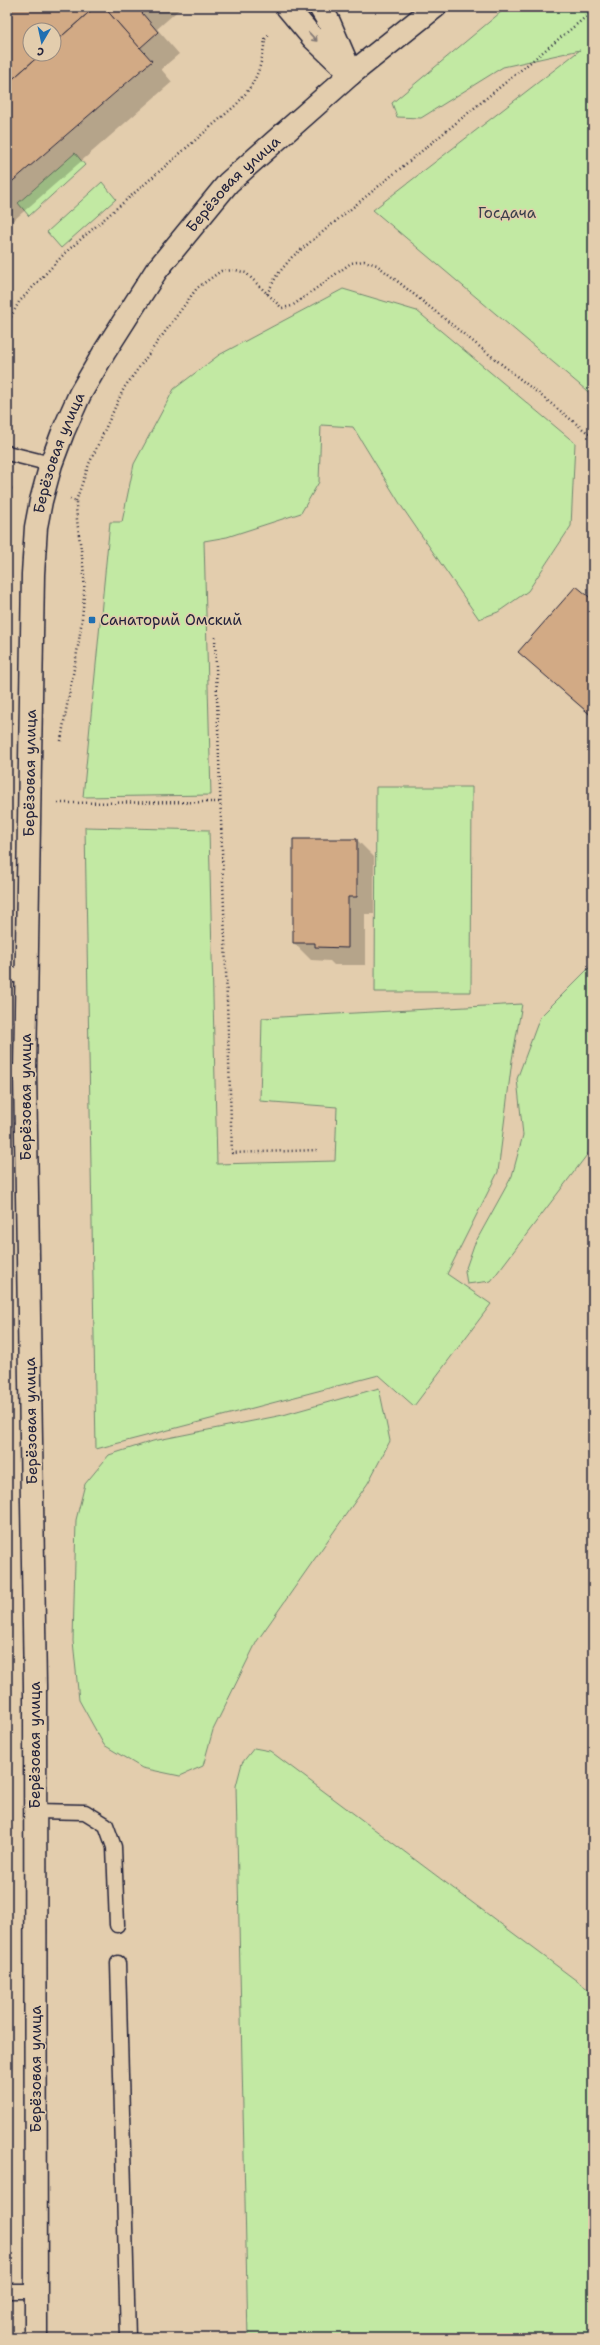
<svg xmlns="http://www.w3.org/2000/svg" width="600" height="2345" viewBox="0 0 600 2345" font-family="'Shantell Sans',sans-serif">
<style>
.green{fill:#c2e9a3;stroke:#72866f}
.shadow{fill:#0003;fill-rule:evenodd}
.building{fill:#d2aa85;stroke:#22223b}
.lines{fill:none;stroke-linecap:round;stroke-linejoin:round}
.service-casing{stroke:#22223b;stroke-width:17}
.secondary-casing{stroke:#22223b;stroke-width:25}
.path{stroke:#22223b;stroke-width:2.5;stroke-dasharray:1 3;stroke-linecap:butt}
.service{stroke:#e3cdad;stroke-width:14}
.secondary{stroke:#e3cdad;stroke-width:22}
.oneway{stroke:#827874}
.poi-dot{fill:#1f6fb2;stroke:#e3cdad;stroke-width:1.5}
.labels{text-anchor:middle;stroke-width:3;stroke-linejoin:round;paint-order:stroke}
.street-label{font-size:15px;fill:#22223b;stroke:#e3cdad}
.park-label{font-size:15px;fill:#3a404b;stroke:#e3cdad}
.poi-label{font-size:15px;fill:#22223b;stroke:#e3cdad;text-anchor:start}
</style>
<rect width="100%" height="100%" fill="#e3cdad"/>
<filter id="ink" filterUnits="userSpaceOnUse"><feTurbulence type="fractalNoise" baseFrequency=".025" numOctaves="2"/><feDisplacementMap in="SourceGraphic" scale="8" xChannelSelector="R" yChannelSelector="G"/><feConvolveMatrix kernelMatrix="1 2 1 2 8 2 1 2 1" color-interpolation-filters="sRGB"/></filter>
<g filter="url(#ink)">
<g class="green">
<path d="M 507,7 L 593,7 L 593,396 L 373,210 L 580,50 L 503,67 L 421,118 L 397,117 L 392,103 Z"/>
<path d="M 75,153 L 85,165 L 29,216 L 18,203 Z"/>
<path d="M 102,182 L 116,199 L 61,248 L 47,232 Z"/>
<path d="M 343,289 L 417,311 L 575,443 L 571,526 L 528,591 L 498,612 L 479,619 L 402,507 L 353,427 L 321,425 L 319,482 L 301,513 L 227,537 L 204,541 L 211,795 L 83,797 L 110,522 L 122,522 L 134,464 L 174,389 L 219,355 Z"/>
<path d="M 376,787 L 472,787 L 471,992 L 375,992 Z"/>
<path d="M 85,827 L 209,830 L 217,1164 L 335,1161 L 337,1107 L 260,1101 L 262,1018 L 522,1004 L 512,1060 L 498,1172 L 447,1274 L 491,1304 L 414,1406 L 379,1375 L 96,1449 Z"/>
<path d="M 593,964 L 593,1147 L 491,1281 L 467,1284 L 465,1271 L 474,1245 L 512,1176 L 523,1135 L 517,1079 L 540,1017 Z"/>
<path d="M 379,1388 L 390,1441 L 368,1483 L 257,1641 L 213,1730 L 203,1766 L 180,1776 L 142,1768 L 104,1745 L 79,1700 L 73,1641 L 76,1520 L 85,1484 L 109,1455 L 153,1441 L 283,1415 Z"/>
<path d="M 254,1748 L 270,1751 L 593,1993 L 593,2338 L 248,2338 L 236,1786 L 242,1763 Z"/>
</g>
<g class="shadow">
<path d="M 7,7 L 182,7 L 157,29 L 179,54 L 161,69 L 172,82 L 7,226 ZM 30,30 L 54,30 L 54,54 L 30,54 Z"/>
<path d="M 7,238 L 11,242 L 7,246 Z"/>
<path d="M 593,602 L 593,718 L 519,652 Z"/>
<path d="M 357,840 L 374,857 L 374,914 L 365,914 L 365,965 L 334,965 L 330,961 L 311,960 L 294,943 Z"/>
</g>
<g class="building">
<path d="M 7,7 L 95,7 L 54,43 L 54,30 L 30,30 L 30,54 L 41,54 L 7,84 Z"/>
<path d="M 95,7 L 104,7 L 152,61 L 7,186 L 7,84 L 41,54 L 54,54 L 54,43 Z"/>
<path d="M 104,7 L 137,7 L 158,32 L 140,48 Z"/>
<path d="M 576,586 L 593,600 L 593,717 L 518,652 Z"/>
<path d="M 293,839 L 357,839 L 357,897 L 348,897 L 348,948 L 315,947 L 315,943 L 293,943 Z"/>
</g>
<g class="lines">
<g class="service-casing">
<g id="service">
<path d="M 7,453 L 51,464"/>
<path d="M 7,975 L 26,975"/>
<path d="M 7,1072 L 25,1072"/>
<path d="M 35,1811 L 85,1812 L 106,1825 L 114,1847 L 117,1925"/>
<path d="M 118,1963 L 128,2338"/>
<path d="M 7,2291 L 36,2291"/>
</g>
</g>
<g class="secondary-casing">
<g id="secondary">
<path d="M 287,7 L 313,38 L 351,74"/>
<path d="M 320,7 L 329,22 L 348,66"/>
<path id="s1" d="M 36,2338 L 35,1686 L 25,1072 L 33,574 L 36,527 L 41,501 L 51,464 L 63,432 L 80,394 L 105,351 L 156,271 L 228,183 L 351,74 L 435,7"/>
</g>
</g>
<g class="path">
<path d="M 267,294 L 277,275 L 292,257 L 593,11"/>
<path d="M 7,324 L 19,302 L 65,253 L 236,105 C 257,82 261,69 265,39 L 269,35"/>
<path d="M 7,488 L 14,489"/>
<path d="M 76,501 L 89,464 L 124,388 L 197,288 L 221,271 L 236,270 L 246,273 L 282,308 L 292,306 L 351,263 L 364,261 L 377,265 L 593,437"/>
<path d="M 215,637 L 232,1153 L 317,1150"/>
<path d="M 61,741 C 68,692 82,642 84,592 C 86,565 76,531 76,501 L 70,499"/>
<path d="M 58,803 L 220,802"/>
</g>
<use href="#service" class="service"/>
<use href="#secondary" class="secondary"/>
</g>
<defs><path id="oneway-shaft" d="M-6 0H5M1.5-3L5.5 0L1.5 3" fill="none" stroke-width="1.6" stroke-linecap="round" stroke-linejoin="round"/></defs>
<use class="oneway" href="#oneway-shaft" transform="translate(313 37) rotate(47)"/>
</g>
<rect class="poi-dot" x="88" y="616" width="8" height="8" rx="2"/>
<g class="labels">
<g class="street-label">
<text dy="5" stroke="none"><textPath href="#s1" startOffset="2213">Берёзовая улица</textPath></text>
<text dy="5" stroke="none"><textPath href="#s1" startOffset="1889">Берёзовая улица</textPath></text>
<text dy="5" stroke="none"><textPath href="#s1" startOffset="1565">Берёзовая улица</textPath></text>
<text transform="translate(26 1097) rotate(-90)" y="5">Берёзовая улица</text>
<text transform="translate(31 1421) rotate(-91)" y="5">Берёзовая улица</text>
<text transform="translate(35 1745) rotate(-90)" y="5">Берёзовая улица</text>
<text transform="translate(36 2069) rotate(-90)" y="5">Берёзовая улица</text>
</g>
<g class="park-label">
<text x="507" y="218">Госдача</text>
</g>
<g class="poi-label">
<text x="100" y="625">Санаторий Омский</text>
</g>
</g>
<rect width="600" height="2345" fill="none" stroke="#e3cdad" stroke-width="24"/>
<rect x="12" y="12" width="576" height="2321" fill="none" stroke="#22223b" stroke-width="1.5" filter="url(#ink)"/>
<g transform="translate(42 42) rotate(189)"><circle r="19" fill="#e3cdad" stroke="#96897f"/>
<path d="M0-3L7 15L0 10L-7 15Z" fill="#1f6fb2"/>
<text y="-6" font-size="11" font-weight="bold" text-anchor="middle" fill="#22223b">С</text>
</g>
</svg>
